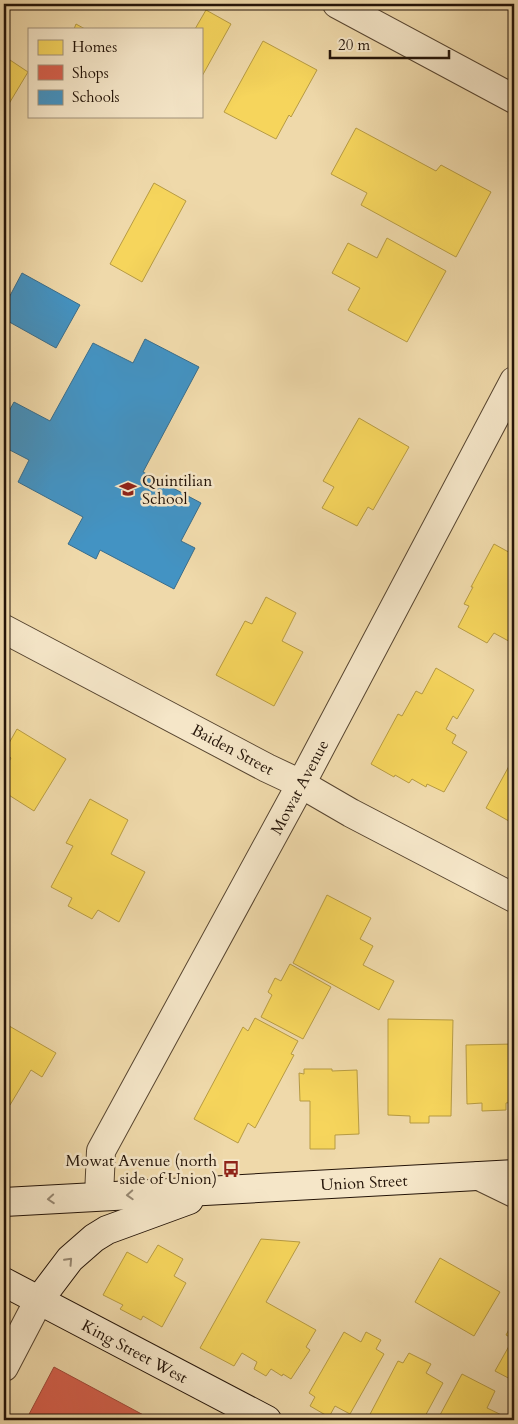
<svg xmlns="http://www.w3.org/2000/svg" width="518" height="1424" viewBox="0 0 518 1424" font-family="Cardo,serif">
<style>
.homes{fill:#f6d55c;stroke:#b79b43}
.shops{fill:#d6604d;stroke:#a14938}
.schools{fill:#4393c3;stroke:#3a6d8b}
.lines{fill:none;stroke-linecap:round;stroke-linejoin:round}
.minor-casing{stroke:#574530;stroke-width:30}
.secondary-casing{stroke:#241408;stroke-width:30}
.minor{stroke:#f5e6c8;stroke-width:28}
.secondary{stroke:#f5e6c8;stroke-width:28}
.oneway{stroke:#978872}
.labels{text-anchor:middle;stroke-width:5;stroke-linejoin:round;paint-order:stroke}
.poi-label{font-size:16px;fill:#241408;stroke:#f5e6c8;text-anchor:start}
.street-label{font-size:16px;fill:#241408;stroke:#f5e6c8}
</style>
<rect width="100%" height="100%" fill="#efd9aa"/>
<filter id="stains"><feTurbulence type="fractalNoise" baseFrequency=".004" numOctaves="4"/><feColorMatrix values="0 0 0 0 .2 0 0 0 0 .09 0 0 0 0 .02 0 0 0 .5 -.17"/></filter>
<radialGradient id="worn" r=".72"><stop offset=".6" stop-color="#630" stop-opacity="0"/><stop offset="1" stop-color="#630" stop-opacity=".3"/></radialGradient>
<g class="homes">
<path d="M 506,4 L 514,4 L 514,9 Z"/>
<path d="M 206,10 L 231,24 L 201,78 L 201,29 L 195,29 Z"/>
<path d="M 76,24 L 85,29 L 74,29 Z"/>
<path d="M 263,41 L 317,70 L 291,117 L 289,115 L 276,139 L 224,112 Z"/>
<path d="M 4,56 L 28,72 L 4,112 Z"/>
<path d="M 356,128 L 436,171 L 441,165 L 491,192 L 456,257 L 361,205 L 367,193 L 331,174 Z"/>
<path d="M 154,183 L 186,201 L 142,282 L 110,264 Z"/>
<path d="M 387,238 L 446,271 L 407,342 L 348,310 L 360,288 L 332,273 L 348,243 L 377,258 Z"/>
<path d="M 359,418 L 409,447 L 373,510 L 368,507 L 357,526 L 322,508 L 334,487 L 323,481 Z"/>
<path d="M 494,544 L 514,555 L 514,644 L 494,633 L 487,643 L 458,627 L 469,606 L 464,604 L 473,587 L 471,587 Z"/>
<path d="M 266,597 L 296,613 L 282,641 L 303,652 L 274,706 L 216,675 L 245,621 L 252,624 Z"/>
<path d="M 436,668 L 474,690 L 457,719 L 453,716 L 446,729 L 456,735 L 452,743 L 467,752 L 444,792 L 427,784 L 426,787 L 412,779 L 409,783 L 395,775 L 394,777 L 371,764 L 398,714 L 402,716 L 416,691 L 422,694 Z"/>
<path d="M 17,729 L 66,759 L 34,811 L 4,792 L 4,771 L 11,758 L 4,752 Z"/>
<path d="M 514,757 L 514,824 L 486,808 Z"/>
<path d="M 90,799 L 128,820 L 111,854 L 145,872 L 119,922 L 98,910 L 92,919 L 68,906 L 72,898 L 51,887 L 73,846 L 66,843 Z"/>
<path d="M 327,895 L 371,918 L 360,939 L 373,946 L 363,965 L 394,981 L 379,1010 L 293,963 Z"/>
<path d="M 290,964 L 331,987 L 303,1039 L 261,1017 L 272,995 L 268,992 L 275,978 L 281,981 Z"/>
<path d="M 255,1018 L 298,1041 L 291,1054 L 294,1055 L 255,1128 L 248,1123 L 238,1143 L 194,1119 L 243,1027 L 248,1031 Z"/>
<path d="M 388,1019 L 453,1020 L 451,1116 L 429,1116 L 429,1123 L 410,1123 L 410,1116 L 388,1115 Z"/>
<path d="M 4,1023 L 56,1053 L 42,1077 L 31,1070 L 10,1105 L 4,1102 Z"/>
<path d="M 514,1044 L 514,1102 L 506,1103 L 506,1110 L 482,1111 L 482,1103 L 467,1104 L 466,1045 Z"/>
<path d="M 304,1069 L 332,1069 L 332,1071 L 357,1070 L 359,1134 L 335,1135 L 335,1149 L 310,1149 L 310,1101 L 300,1101 L 299,1073 L 304,1074 Z"/>
<path d="M 261,1239 L 300,1242 L 266,1302 L 316,1330 L 306,1347 L 310,1350 L 291,1379 L 283,1374 L 282,1376 L 271,1369 L 266,1376 L 254,1369 L 257,1362 L 242,1353 L 234,1366 L 200,1348 Z"/>
<path d="M 158,1245 L 183,1259 L 174,1276 L 186,1283 L 162,1327 L 143,1316 L 141,1320 L 120,1309 L 123,1305 L 103,1295 L 127,1252 L 147,1263 Z"/>
<path d="M 440,1258 L 500,1292 L 474,1336 L 415,1302 Z"/>
<path d="M 514,1320 L 514,1381 L 495,1371 L 513,1339 L 506,1335 Z"/>
<path d="M 344,1332 L 361,1342 L 366,1332 L 381,1340 L 376,1349 L 384,1354 L 350,1414 L 335,1406 L 329,1417 L 310,1406 L 315,1397 L 309,1393 Z"/>
<path d="M 409,1353 L 431,1364 L 426,1373 L 443,1383 L 423,1420 L 367,1420 L 398,1361 L 403,1363 Z"/>
<path d="M 462,1374 L 495,1391 L 487,1408 L 512,1420 L 450,1420 L 440,1415 Z"/>
</g>
<path class="shops" d="M 54,1367 L 149,1418 L 147,1420 L 26,1420 Z"/>
<g class="schools">
<path d="M 22,273 L 80,305 L 56,348 L 4,319 L 4,307 Z"/>
<path d="M 145,339 L 199,367 L 143,472 L 201,503 L 181,541 L 195,548 L 174,589 L 100,550 L 96,559 L 68,544 L 83,517 L 18,482 L 29,460 L 4,447 L 4,420 L 14,402 L 50,421 L 93,343 L 133,363 Z"/>
</g>
<g class="lines">
<g class="minor-casing">
<g id="minor">
<path d="M 337,4 L 514,99"/>
<path d="M 4,629 L 267,768 L 301,784 L 351,813 L 514,898"/>
<path d="M 479,1176 L 514,1193"/>
<path d="M 99,1196 L 101,1151 L 301,784 L 514,381"/>
<path d="M 4,1367 L 39,1300"/>
</g>
</g>
<g class="secondary-casing">
<g id="secondary">
<path d="M 4,1202 L 514,1174"/>
<path d="M 4,1282 L 267,1420"/>
<path d="M 39,1300 L 70,1259 L 94,1238 L 107,1230 L 189,1200"/>
</g>
</g>
<use href="#minor" class="minor"/>
<use href="#secondary" class="secondary"/>
</g>
<defs><path id="oneway-chevron" d="M-2-3.5L2.5 0L-2 3.5" fill="none" stroke-width="1.6" stroke-linecap="round" stroke-linejoin="round" transform="scale(1.25)"/></defs>
<g class="oneway">
<use href="#oneway-chevron" transform="translate(130 1195) rotate(177)"/>
<use href="#oneway-chevron" transform="translate(51 1199) rotate(176)"/>
<use href="#oneway-chevron" transform="translate(69 1261) rotate(-47)"/>
</g>
<defs>
<g id="school-bare" transform="scale(1.35)"><path d="M0-5L7-2L0 1L-7-2ZM-4 1L0 2.5L4 1V4Q0 6-4 4Z" fill="#8f2418" stroke="#f5e6c8" stroke-width="2.5" paint-order="stroke"/></g>
<g id="bus-bare" transform="scale(1.35)"><path d="M-5-6H5V4H4V6H2V4H-2V6H-4V4H-5ZM-3.5-4V0h7V-4ZM-3.5 1.2v1.5H-2V1.2ZM2 1.2v1.5H3.5V1.2Z" fill="#8f2418" stroke="#f5e6c8" stroke-width="2.5" paint-order="stroke"/></g>
</defs>
<g fill-rule="evenodd">
<use href="#school-bare" x="128" y="489"/>
<use href="#bus-bare" x="231" y="1169"/>
</g>
<g class="labels">
<g class="poi-label">
<text x="142" y="486">Quintilian<tspan x="142" dy="18">School</tspan></text>
<text x="217" y="1166" text-anchor="end">Mowat Avenue (north<tspan x="217" dy="18">side of Union)</tspan></text>
</g>
<g class="street-label">
<text transform="translate(233 749) rotate(28)" y="6">Baiden Street</text>
<text transform="translate(299 787) rotate(-62)" y="6">Mowat Avenue</text>
<text transform="translate(364 1182) rotate(-3)" y="6">Union Street</text>
<text transform="translate(135 1351) rotate(28)" y="6">King Street West</text>
</g>
</g>
<rect width="518" height="1424" fill="none" stroke="#efd9aa" stroke-width="20"/>
<rect x="5" y="5" width="508" height="1414" fill="none" stroke="#241408" stroke-width="2.5"/>
<rect x="10" y="10" width="498" height="1404" fill="none" stroke="#241408"/>
<rect x="28" y="28" width="175" height="90" fill="#f5e6c8" stroke="#a1927b"/>
<rect x="38" y="40" width="25" height="15" fill="#f6d55c" stroke="#a1927b"/>
<text x="72" y="52" font-size="15" fill="#241408">Homes</text>
<rect x="38" y="65" width="25" height="15" fill="#d6604d" stroke="#a1927b"/>
<text x="72" y="78" font-size="15" fill="#241408">Shops</text>
<rect x="38" y="90" width="25" height="15" fill="#4393c3" stroke="#a1927b"/>
<text x="72" y="102" font-size="15" fill="#241408">Schools</text>
<path d="M330 50v8h119v-8" fill="none" stroke="#241408" stroke-width="2.5"/>
<text x="338" y="50" font-size="15" fill="#241408" stroke="#f5e6c8" stroke-width="4" paint-order="stroke">20 m</text>
<rect width="100%" height="100%" filter="url(#stains)"/>
<rect width="100%" height="100%" fill="url(#worn)"/>
</svg>
